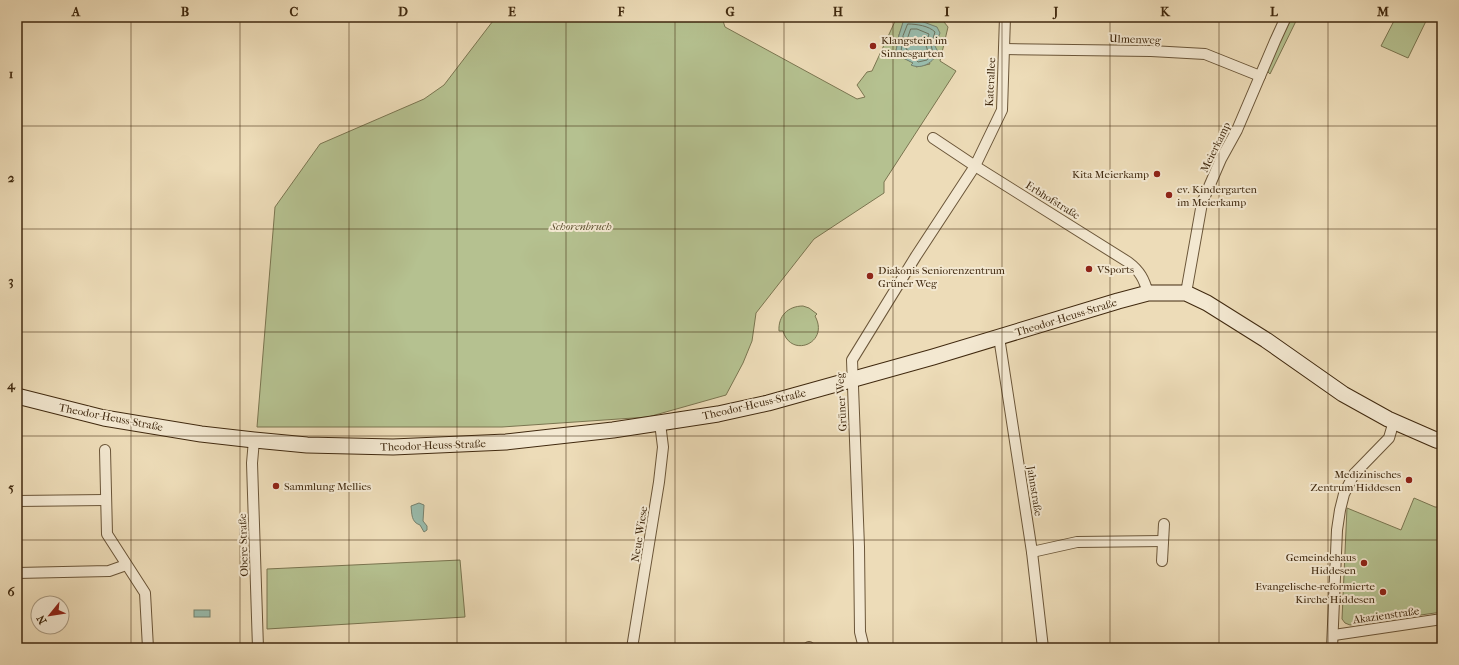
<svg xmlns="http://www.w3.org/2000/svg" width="1459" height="665" viewBox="0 0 1459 665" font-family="'IM FELL French Canon',serif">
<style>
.green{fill:#b5c190;stroke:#7a7550;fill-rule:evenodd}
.water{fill:#99bcad;stroke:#75816e}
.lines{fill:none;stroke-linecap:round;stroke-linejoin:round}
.shore{stroke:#6c725e;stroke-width:1}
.minor-casing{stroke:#6b5639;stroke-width:12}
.secondary-casing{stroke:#40290f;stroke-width:17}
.minor{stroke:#f3e8d1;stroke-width:10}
.secondary{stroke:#f3e8d1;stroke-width:15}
.grid{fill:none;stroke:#40290f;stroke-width:1;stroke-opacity:0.55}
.poi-dot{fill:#8f2418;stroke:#f3e8d1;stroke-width:1.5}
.labels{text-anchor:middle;stroke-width:4;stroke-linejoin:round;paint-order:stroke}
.street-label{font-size:11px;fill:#40290f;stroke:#f3e8d1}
.poi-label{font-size:11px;fill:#40290f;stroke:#f3e8d1;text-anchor:start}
.park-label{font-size:11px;font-style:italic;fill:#5d4f2f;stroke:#f3e8d1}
.neatline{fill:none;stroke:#40290f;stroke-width:1.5}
.grid-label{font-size:13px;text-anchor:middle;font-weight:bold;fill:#40290f}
</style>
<rect width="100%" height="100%" fill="#eddcb8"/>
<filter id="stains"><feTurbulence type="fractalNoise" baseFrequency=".005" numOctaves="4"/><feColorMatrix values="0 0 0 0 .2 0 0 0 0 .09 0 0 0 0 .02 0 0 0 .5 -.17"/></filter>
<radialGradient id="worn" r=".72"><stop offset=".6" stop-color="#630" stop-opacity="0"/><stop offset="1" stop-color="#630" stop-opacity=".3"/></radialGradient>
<g class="green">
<path d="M 496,17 L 717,17 L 723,21 L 725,27 L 857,99 L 865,97 L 857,85 L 867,72 L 872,71 L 897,17 L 943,17 L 944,22 L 948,27 L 940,61 L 956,71 L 884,182 L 884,193 L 814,239 L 756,313 L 752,341 L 743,363 L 726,395 L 648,417 L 502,427 L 257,427 L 275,207 L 320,144 L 424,99 L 444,85 ZM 905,19 L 930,64 L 916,67 L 914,63 L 899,56 L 894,55 L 896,51 L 899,35 Z"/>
<path d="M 1292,17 L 1298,17 L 1270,74 L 1268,72 L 1267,68 Z"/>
<path d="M 1396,17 L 1428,17 L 1408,58 L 1381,46 Z"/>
<path d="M 803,306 L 809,308 L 817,314 L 815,316 C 830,343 791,359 783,331 L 779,331 C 778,316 788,306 803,306 Z"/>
<path d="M 1414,498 L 1435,507 L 1438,507 L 1440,503 L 1442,504 L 1442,612 L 1350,625 L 1345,623 L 1342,619 L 1347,508 L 1401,530 Z"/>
<path d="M 460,560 L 465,617 L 267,629 L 267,569 Z"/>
</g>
<g class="water">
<path d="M 904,19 L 918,20 L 937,27 L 940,33 L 935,46 L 938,52 C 934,62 922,70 911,65 L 913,63 L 899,56 L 896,57 L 894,55 L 896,51 L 899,35 Z"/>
<path d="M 419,503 L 424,505 L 423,521 L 427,526 L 427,530 L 424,532 L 420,525 C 411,522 412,514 411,506 Z"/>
<rect x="194" y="610" width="16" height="7"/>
</g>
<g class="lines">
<g class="shore">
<path d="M 908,24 C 917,24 929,26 935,32 L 931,45 L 933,53 L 927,60 L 918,62 L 915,59 L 901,52 L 903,36 Z"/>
<path d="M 911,29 L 917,29 L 929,34 L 926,45 L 928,52 C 922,60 913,53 906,49 L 908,37 Z"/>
</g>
<g class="minor-casing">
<g id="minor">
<path d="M 1004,49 L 1151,51 L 1205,54 L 1260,76"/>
<path d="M 933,138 L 975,166 L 1128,262 C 1140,271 1144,279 1148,293"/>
<path d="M 1186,293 L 1202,203 L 1221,159 L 1237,130 L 1275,41 L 1286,17"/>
<path d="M 999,337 L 1032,552 L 1043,648"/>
<path d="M 254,440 L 252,463 L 258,648"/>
<path d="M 105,450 L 107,534 L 145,593 L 148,648"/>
<path d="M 17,501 L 105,500"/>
<path d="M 1032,552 L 1077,542 L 1163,541"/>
<path d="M 1162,561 L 1164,524"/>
<path d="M 17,573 L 109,571 L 126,565"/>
<path d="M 1334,635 L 1442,619"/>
<path d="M 809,647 L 809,648"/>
<path d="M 632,648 L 659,482 L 663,447 L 660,423"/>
<path d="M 864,648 L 860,632 L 859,547 L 852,360 L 916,256 L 975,166 L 1002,110 L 1005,17"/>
<path d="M 1332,648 L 1337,530 L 1340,510 L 1344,494 L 1354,474 L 1389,438 L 1394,421"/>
</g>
</g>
<g class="secondary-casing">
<path id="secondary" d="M 17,396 L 104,418 L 201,434 L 254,440 L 307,445 L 393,447 L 506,442 L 613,430 L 718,414 L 768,403 L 933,357 L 1118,301 L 1148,293 L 1186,293 L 1207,303 L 1266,340 L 1343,394 L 1388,419 L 1436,440 L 1442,441"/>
</g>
<use href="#minor" class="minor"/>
<use href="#secondary" class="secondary"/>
</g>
<path class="grid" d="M 131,17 L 131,648M 240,17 L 240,648M 349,17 L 349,648M 457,17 L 457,648M 566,17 L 566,648M 675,17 L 675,648M 784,17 L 784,648M 893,17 L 893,648M 1002,17 L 1002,648M 1110,17 L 1110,648M 1219,17 L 1219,648M 1328,17 L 1328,648M 17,126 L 1442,126M 17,229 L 1442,229M 17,332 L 1442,332M 17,436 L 1442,436M 17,540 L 1442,540"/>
<g class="poi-dot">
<circle cx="873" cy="46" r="4"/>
<circle cx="1157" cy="174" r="4"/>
<circle cx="1169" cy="195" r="4"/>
<circle cx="1089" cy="269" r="4"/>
<circle cx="870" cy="276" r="4"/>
<circle cx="1409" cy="480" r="4"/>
<circle cx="276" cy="486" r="4"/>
<circle cx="1364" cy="563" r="4"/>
<circle cx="1383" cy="592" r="4"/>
</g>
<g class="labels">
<g class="street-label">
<text transform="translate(1135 39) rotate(2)" y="4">Ulmenweg</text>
<text transform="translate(990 82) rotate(-87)" y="4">Katerallee</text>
<text transform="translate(1215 147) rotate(-64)" y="4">Meierkamp</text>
<text transform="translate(1053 200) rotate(32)" y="4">Erbhofstraße</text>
<text transform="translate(1066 317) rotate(-17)" y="4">Theodor-Heuss-Straße</text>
<text transform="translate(841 402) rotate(-93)" y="4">Grüner Weg</text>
<text transform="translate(754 404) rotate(-13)" y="4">Theodor-Heuss-Straße</text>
<text transform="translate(111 417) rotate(11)" y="4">Theodor-Heuss-Straße</text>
<text transform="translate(433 445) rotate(-2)" y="4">Theodor-Heuss-Straße</text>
<text transform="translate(1035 491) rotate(81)" y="4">Jahnstraße</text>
<text transform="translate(639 534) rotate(-81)" y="4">Neue Wiese</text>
<text transform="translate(243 545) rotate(-92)" y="4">Obere Straße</text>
<text transform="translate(1386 615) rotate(-8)" y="4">Akazienstraße</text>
</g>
<g class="poi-label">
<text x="881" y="44">Klangstein im<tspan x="881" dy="13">Sinnesgarten</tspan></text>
<text x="1149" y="178" text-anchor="end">Kita Meierkamp</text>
<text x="1177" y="193">ev. Kindergarten<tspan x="1177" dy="13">im Meierkamp</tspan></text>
<text x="1097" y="273">VSports</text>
<text x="878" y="274">Diakonis Seniorenzentrum<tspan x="878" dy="13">Grüner Weg</tspan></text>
<text x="1401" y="478" text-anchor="end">Medizinisches<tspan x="1401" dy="13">Zentrum Hiddesen</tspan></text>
<text x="284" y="490">Sammlung Mellies</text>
<text x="1356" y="561" text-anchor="end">Gemeindehaus<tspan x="1356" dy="13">Hiddesen</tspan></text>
<text x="1375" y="590" text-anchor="end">Evangelische-reformierte<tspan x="1375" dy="13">Kirche Hiddesen</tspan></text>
</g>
<g class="park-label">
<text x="581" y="230">Schorenbruch</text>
</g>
</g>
<rect width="1459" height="665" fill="none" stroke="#eddcb8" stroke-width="44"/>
<g transform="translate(50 615) rotate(240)"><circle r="19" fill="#f3e8d1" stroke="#ab9c83"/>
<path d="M0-3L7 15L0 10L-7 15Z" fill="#8f2418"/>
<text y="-6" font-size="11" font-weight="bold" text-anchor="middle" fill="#40290f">N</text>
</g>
<rect x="22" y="22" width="1415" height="621" class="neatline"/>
<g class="grid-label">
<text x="76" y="16">A</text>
<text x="185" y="16">B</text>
<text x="294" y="16">C</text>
<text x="403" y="16">D</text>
<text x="512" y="16">E</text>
<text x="621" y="16">F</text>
<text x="730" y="16">G</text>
<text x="838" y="16">H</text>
<text x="947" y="16">I</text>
<text x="1056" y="16">J</text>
<text x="1165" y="16">K</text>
<text x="1274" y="16">L</text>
<text x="1383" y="16">M</text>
<text x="11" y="78">1</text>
<text x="11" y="182">2</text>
<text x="11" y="285">3</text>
<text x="11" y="389">4</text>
<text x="11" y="492">5</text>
<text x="11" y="596">6</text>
</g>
<rect width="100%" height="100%" filter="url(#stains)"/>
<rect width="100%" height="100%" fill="url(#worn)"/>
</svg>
